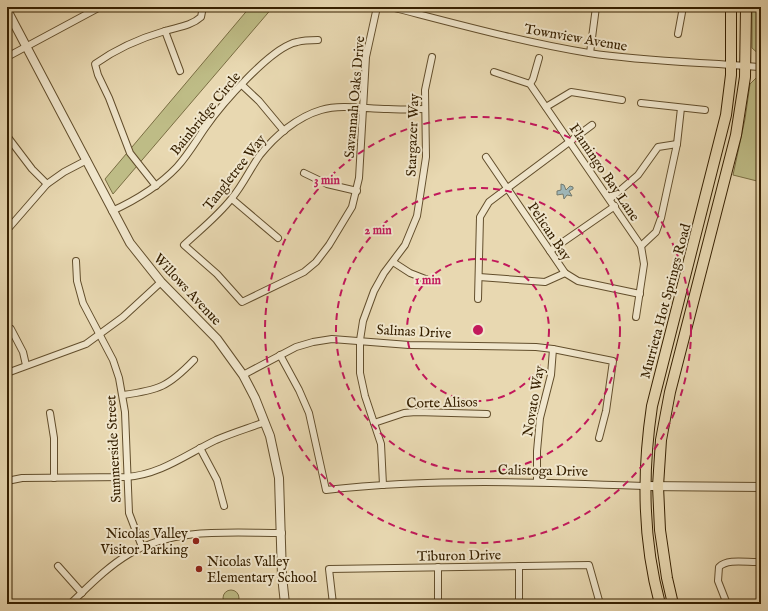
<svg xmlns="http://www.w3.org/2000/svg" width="768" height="611" viewBox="0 0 768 611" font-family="'IM FELL English',serif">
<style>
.green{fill:#bebc86;stroke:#7a6e43}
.water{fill:#9eb6b8;stroke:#747a6e}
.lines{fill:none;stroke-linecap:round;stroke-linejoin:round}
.minor-casing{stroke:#624e2c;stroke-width:8}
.tertiary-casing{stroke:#624e2c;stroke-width:10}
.primary-casing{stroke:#362000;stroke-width:12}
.minor{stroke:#f0e6cc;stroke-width:6}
.tertiary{stroke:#f0e6cc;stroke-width:8}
.primary{stroke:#e8d8b1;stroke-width:10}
.ring{fill:none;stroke:#c2185b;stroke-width:2;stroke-dasharray:7 5}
.poi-dot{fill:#8f2418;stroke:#f0e6cc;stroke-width:1.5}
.labels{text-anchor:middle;stroke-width:4;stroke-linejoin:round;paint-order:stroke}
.street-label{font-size:14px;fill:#362000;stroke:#f0e6cc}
.poi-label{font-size:14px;fill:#362000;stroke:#f0e6cc;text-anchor:end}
.centre{fill:#c2185b;stroke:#f0e6cc;stroke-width:2}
.ring-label{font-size:12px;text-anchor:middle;font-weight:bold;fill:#c2185b;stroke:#f0e6cc;stroke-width:4;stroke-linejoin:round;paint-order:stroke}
</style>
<rect width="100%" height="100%" fill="#e8d8b1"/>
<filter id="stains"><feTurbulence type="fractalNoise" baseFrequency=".005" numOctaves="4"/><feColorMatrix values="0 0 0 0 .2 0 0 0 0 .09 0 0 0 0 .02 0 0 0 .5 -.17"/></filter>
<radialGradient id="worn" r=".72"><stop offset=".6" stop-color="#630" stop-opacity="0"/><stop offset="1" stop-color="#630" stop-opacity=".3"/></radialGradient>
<g class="green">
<path d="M 250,7 L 273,7 L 113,194 L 105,179 Z"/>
<path d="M 752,7 L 761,7 L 761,56 L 752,48 Z"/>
<path d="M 757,77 L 761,77 L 761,182 L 733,175 L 745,119 L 750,84 Z"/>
<circle cx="231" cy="598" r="8"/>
</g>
<path class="water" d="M 561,184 L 564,185 L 566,190 L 570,186 L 573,187 L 573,189 L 569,191 L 572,196 L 567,195 L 564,199 L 563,194 L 557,195 L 557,191 L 561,190 Z"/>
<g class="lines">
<g class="minor-casing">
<g id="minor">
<path d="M 377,7 L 366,57 L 359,178 L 352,207 L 329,245 L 316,262 L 304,272 L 242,302 L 217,274 L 184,245 C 200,230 218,216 232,198 C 243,185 250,169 260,155 C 275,136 297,117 321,110 C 342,104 366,109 388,109 C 400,110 412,109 424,109"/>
<path d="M 391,7 C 457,24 522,42 589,53 C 646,62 704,62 761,67"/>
<path d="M 165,31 L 180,71"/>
<path d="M 678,34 L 683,7"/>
<path d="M 590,53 L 596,7"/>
<path d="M 7,57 L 100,7"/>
<path d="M 494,72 L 530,84 L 641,246 L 644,264 L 636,317"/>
<path d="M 530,84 L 533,79 L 539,58"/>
<path d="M 242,85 L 259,101 L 284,131"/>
<path d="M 641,103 L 705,110"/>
<path d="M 546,107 L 571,92 L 622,100"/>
<path d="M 7,136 L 32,169 L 47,184"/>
<path d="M 486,157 L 565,273 L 578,281 L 640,294"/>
<path d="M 304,173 L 327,184 L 357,191"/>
<path d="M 156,186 L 130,153 L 109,98 L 98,75 L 95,64 C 116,49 141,38 165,31 C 178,27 191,26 201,17 L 203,7"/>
<path d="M 232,199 L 278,238"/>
<path d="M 610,199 L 638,175 L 658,147 L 677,144"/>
<path d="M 112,211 C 136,200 159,186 177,167 C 188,155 196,141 205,128 C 221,105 271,47 297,42 C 304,40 311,40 318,40"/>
<path d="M 7,230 L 47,184 L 64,172 L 87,160"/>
<path d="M 641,246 L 656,232 L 661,218 L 677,144 L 681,108"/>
<path d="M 550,251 L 615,206"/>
<path d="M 76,261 L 77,281 L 83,303 L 113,360 L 119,378 L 125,412 L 129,513 L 142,547"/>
<path d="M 393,262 L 410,273 L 428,280"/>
<path d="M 479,277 L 545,282 L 565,273"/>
<path d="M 478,299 L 480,217 L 489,202 L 592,125"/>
<path d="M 11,329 L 23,352 L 26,365"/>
<path d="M 280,355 L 299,390 L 309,413 L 326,490 C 431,478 538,482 644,486"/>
<path d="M 7,373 L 86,344 L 123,317 L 161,282"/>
<path d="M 243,375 L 296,347 L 313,342 L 332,339 L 409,345 L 536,347 L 553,349 L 613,361 L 606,411 L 599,438"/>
<path d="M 123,395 C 159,390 168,387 194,360"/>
<path d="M 50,413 L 54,438 L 54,478"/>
<path d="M 374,423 L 404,413 L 416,412 L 487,414"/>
<path d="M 200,448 L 217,480 L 224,506"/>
<path d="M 7,481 L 22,478 L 126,477 C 160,475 187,454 216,440 C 232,433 249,428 265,422"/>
<path d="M 537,482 L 537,451 L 540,418 L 551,375 L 553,349"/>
<path d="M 383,485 L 381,444 L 365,396 L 360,373 L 360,340 L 363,321 L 374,291 L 384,273 L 405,245 L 417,216 L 426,157 L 425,90 L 432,57"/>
<path d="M 58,566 L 82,593"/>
<path d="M 519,566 L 519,604"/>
<path d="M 438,567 L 438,604"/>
<path d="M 70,604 C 88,587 107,567 129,554 C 175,527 230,533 282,533"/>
<path d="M 333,604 L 329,569 L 589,565 L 600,604"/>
<path d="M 727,604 L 718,581 L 719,567 C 728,558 748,563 761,562"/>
</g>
</g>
<g class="tertiary-casing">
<g id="tertiary">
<path d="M 7,10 L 130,243 L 161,282 L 217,339 L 243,375 L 255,398 L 270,436 L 279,478 L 282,576 L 285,604"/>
<path d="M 644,486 L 761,487"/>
</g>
</g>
<g class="primary-casing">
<g id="primary">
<path d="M 660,604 C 642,538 642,473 652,406 L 726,115 L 731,75 L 731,7"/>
<path d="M 673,604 L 667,578 L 660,530 L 658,486 L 661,440 L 670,392 L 736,135 L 745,77 L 746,7"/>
</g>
</g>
<use href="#minor" class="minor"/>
<use href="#tertiary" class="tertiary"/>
<use href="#primary" class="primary"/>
</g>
<g class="ring">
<circle cx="478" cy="330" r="71"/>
<circle cx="478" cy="330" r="142"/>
<circle cx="478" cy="330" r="213"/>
</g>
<g class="poi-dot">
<circle cx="196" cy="541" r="4"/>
<circle cx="199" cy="569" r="4"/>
</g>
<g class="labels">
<g class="street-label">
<text transform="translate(576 37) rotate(10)" y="5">Townview Avenue</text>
<text transform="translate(354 97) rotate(-85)" y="5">Savannah Oaks Drive</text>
<text transform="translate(205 113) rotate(-51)" y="5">Bainbridge Circle</text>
<text transform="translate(412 135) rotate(-88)" y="5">Stargazer Way</text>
<text transform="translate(234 172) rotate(-52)" y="5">Tangletree Way</text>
<text transform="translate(605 172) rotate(56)" y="5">Flamingo Bay Lane</text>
<text transform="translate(550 231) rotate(56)" y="5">Pelican Bay</text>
<text transform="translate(188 289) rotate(47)" y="5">Willows Avenue</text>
<text transform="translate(665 301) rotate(-75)" y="5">Murrieta Hot Springs Road</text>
<text transform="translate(414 331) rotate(3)" y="5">Salinas Drive</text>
<text transform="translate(533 401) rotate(-80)" y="5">Novato Way</text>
<text transform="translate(442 402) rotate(-1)" y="5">Corte Alisos</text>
<text transform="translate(113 449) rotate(-93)" y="5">Summerside Street</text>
<text transform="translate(543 470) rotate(1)" y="5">Calistoga Drive</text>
<text transform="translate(459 555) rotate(-1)" y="5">Tiburon Drive</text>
</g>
<g class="poi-label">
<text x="188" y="538">Nicolas Valley<tspan x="188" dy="16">Visitor Parking</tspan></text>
<text x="207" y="566" text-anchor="start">Nicolas Valley<tspan x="207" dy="16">Elementary School</tspan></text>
</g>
</g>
<circle cx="478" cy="330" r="6" class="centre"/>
<g class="ring-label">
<text x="327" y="184">3 min</text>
<text x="378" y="234">2 min</text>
<text x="428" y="284">1 min</text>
</g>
<rect width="768" height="611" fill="none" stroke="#e8d8b1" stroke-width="24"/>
<rect x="8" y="8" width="752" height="595" fill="none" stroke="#362000" stroke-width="2"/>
<rect x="12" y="12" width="744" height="587" fill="none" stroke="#362000"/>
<rect width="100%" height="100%" filter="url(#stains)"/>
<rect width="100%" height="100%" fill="url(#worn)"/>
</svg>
